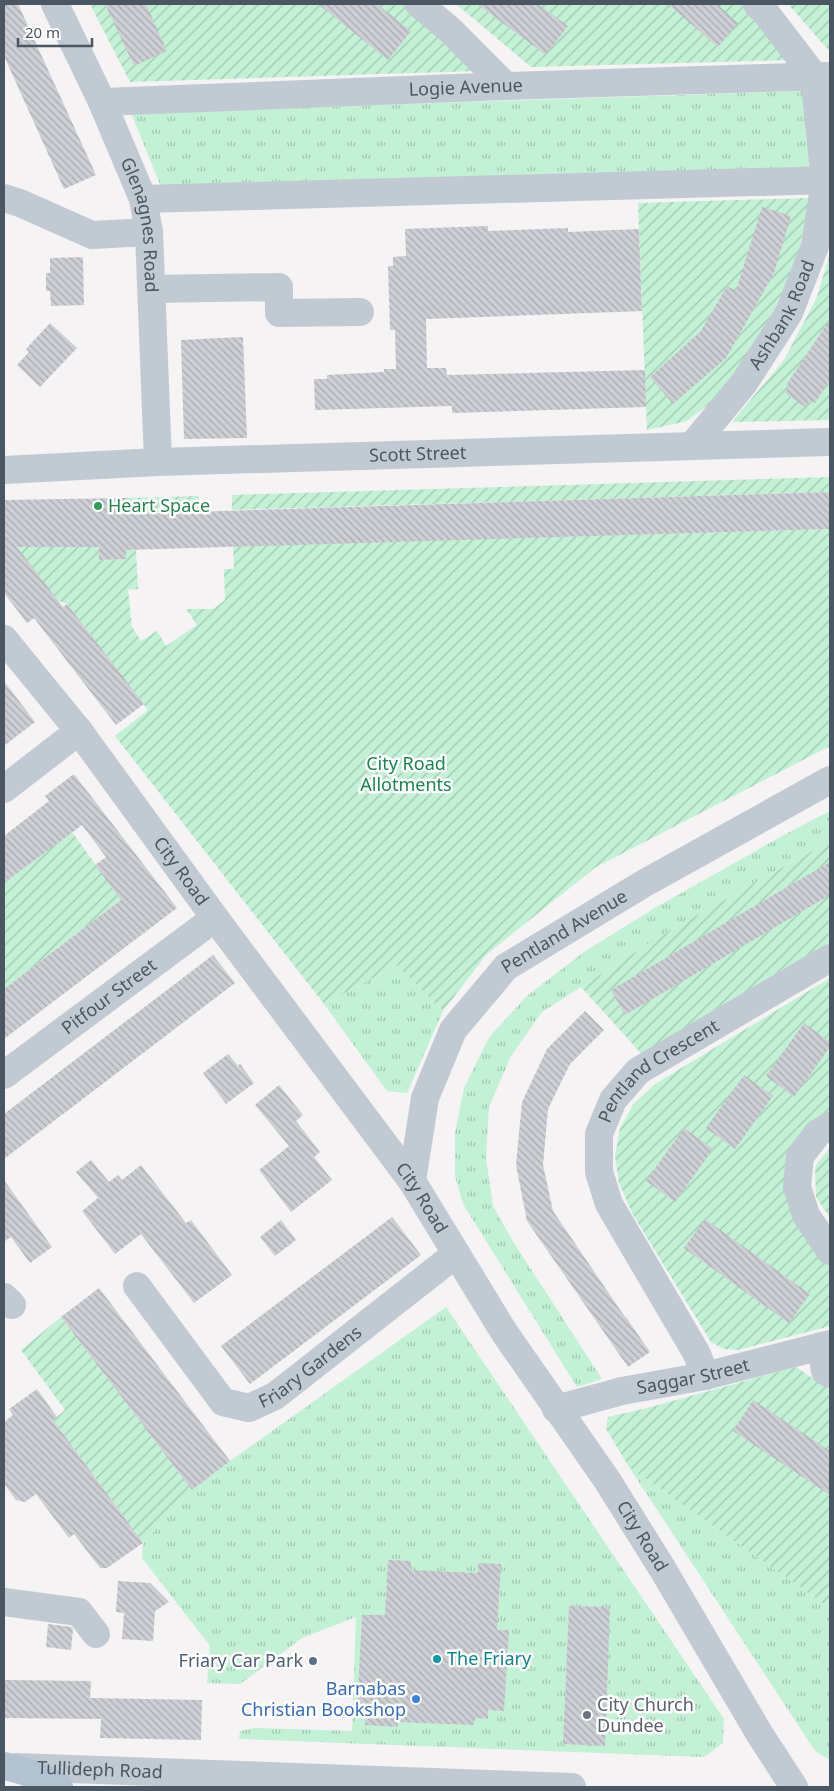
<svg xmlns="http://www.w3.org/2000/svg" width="834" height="1791" viewBox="0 0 834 1791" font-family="'Noto Sans',sans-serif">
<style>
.grass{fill:url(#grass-tufts)}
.garden{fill:url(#garden-furrows)}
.building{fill:url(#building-back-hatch)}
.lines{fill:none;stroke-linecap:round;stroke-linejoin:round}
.minor{stroke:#c1cad2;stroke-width:28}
.major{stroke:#b3c2d1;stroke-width:28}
.leisure-dot{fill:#2e9e5b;stroke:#fff;stroke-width:2}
.culture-dot{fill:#0f9aa8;stroke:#fff;stroke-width:2}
.service-dot{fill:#5c6f8a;stroke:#fff;stroke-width:2}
.shop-dot{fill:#3f7fe0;stroke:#fff;stroke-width:2}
.worship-dot{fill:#6b7280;stroke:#fff;stroke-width:2}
.labels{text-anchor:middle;stroke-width:5;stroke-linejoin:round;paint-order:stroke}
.street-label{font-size:18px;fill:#4a5661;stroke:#fff}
.leisure-label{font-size:18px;fill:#27864d;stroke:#fff;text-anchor:start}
.park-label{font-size:18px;fill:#17864f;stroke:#fff}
.culture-label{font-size:18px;fill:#0d838f;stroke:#fff;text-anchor:start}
.service-label{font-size:18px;fill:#4e5e75;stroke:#fff;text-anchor:end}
.shop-label{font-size:18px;fill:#366cbe;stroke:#fff;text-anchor:end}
.worship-label{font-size:18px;fill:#5b616d;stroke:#fff;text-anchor:start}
</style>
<defs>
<pattern id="grass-tufts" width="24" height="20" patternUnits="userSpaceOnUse" patternTransform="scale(1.25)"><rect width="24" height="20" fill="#c3f1d5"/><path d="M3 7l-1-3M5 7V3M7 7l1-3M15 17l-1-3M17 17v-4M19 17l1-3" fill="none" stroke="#a0c6b0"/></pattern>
<pattern id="garden-furrows" width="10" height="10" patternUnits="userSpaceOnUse" patternTransform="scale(1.25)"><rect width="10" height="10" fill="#c3f1d5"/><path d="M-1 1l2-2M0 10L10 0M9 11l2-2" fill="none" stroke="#a0c6b0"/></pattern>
<pattern id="building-back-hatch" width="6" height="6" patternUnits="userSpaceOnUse" patternTransform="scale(1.25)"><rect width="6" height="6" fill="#cdcfd5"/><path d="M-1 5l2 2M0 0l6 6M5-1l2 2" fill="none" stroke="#a8abb0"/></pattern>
</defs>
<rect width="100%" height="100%" fill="#f5f3f3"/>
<g class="grass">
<path d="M 803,91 L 814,168 L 162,189 L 131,113 Z"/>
<path d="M 830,811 L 830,841 L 667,932 L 542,1012 L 511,1056 L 489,1107 L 486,1158 L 493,1206 L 514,1243 L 602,1379 L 577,1387 L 463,1204 L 455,1176 L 455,1133 L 464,1088 L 490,1036 L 527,996 L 584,952 L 653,909 L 784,835 Z"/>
<path d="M 397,965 L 443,1011 L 407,1093 L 387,1091 L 324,1004 Z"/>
<path d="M 446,1307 L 724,1719 L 723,1743 L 704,1757 L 239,1739 L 240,1731 L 255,1728 L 352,1731 L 356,1617 L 302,1638 L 240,1684 L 207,1683 L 210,1646 L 142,1558 L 143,1543 L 192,1490 L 230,1461 Z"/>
<path d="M 629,1467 L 830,1608 L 830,1760 L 815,1751 Z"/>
</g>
<g class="garden">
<path d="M 90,4 L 404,4 L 477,71 L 130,82 Z"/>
<path d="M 456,4 L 743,4 L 753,13 L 793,60 L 531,67 Z"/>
<path d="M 788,4 L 830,4 L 830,52 Z"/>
<path d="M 810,198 L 799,251 L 767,331 L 726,391 L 687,421 L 647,430 L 638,203 Z"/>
<path d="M 830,253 L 830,420 L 732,422 L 784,360 L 817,297 Z"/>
<path d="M 830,477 L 830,492 L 232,510 L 232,495 Z"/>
<path d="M 199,496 L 200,511 L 134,514 L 138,589 L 128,590 L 132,627 L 141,641 L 157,631 L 166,646 L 197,625 L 186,609 L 213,609 L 225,600 L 224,569 L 234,569 L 233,546 L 830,529 L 830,746 L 596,867 L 487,954 L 443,1011 L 397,965 L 324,1004 L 115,736 L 148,710 L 67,604 L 57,600 L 4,531 L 4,530 L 14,530 L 99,547 L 99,560 L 126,559 L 125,498 Z"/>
<path d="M 72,832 L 121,900 L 4,989 L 4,883 Z"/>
<path d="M 830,841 L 830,948 L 646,1059 L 581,987 L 667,932 Z"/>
<path d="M 830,978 L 830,1115 L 815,1124 L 798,1219 L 830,1267 L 830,1326 L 738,1350 L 724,1349 L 711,1342 L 632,1213 L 619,1183 L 615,1156 L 620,1128 L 633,1105 L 655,1084 Z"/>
<path d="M 830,1147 L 830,1218 L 816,1197 L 815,1167 Z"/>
<path d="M 61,1317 L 192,1490 L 143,1543 L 53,1420 L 65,1410 L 21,1350 Z"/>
<path d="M 796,1367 L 830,1390 L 830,1608 L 629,1467 L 606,1429 L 608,1417 L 647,1408 Z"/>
</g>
<g class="building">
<path d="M 4,4 L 18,4 L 96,175 L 64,189 L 4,56 Z"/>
<path d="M 105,4 L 146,4 L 167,51 L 134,66 Z"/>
<path d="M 318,4 L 377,4 L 411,31 L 388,60 Z"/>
<path d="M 477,4 L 538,4 L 568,26 L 546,55 Z"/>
<path d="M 668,4 L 717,4 L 738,23 L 718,47 Z"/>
<path d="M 762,207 L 791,216 L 774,273 L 726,358 L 673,404 L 650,377 L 701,331 L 727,286 L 736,291 Z"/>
<path d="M 488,226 L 488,231 L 568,228 L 568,232 L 639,229 L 642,311 L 426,319 L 427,368 L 446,368 L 447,375 L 645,370 L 646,407 L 452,413 L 452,406 L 315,410 L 314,379 L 327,379 L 327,375 L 384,372 L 384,369 L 396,369 L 395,330 L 390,330 L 388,266 L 393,266 L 393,257 L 406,256 L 405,229 Z"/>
<path d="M 83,257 L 84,305 L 51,306 L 50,291 L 46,291 L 46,273 L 50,273 L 50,258 Z"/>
<path d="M 830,319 L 830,379 L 815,403 L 810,400 L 805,407 L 785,393 L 789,386 L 787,384 Z"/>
<path d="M 50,323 L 77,348 L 40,387 L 17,365 L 29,352 L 26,349 Z"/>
<path d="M 243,337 L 247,438 L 184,439 L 181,340 Z"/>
<path d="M 830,492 L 830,529 L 126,550 L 126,559 L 99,560 L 99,547 L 17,547 L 63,607 L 67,604 L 144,704 L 116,725 L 34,618 L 27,623 L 4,593 L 4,500 L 125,498 L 126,514 Z"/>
<path d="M 4,681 L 35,722 L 4,746 Z"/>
<path d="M 74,774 L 177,908 L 4,1039 L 4,989 L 121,900 L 95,865 L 106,857 L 82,825 L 4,883 L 4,836 L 49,801 L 45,796 Z"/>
<path d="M 830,862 L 830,895 L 625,1015 L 611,990 Z"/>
<path d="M 213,955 L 235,983 L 4,1159 L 4,1114 Z"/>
<path d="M 585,1011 L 604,1030 L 570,1064 L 548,1109 L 543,1165 L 553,1211 L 625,1317 L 626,1317 L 650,1352 L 628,1367 L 527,1221 L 516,1165 L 522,1102 L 547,1049 Z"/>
<path d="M 804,1023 L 830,1042 L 830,1047 L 794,1097 L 766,1076 Z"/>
<path d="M 228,1054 L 238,1066 L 240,1064 L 254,1083 L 226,1104 L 203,1073 Z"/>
<path d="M 744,1075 L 773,1096 L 735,1149 L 706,1128 Z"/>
<path d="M 279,1085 L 303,1115 L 296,1121 L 320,1152 L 314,1157 L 332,1180 L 291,1212 L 259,1170 L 289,1146 L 255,1105 Z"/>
<path d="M 684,1128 L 713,1149 L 675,1202 L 646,1181 Z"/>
<path d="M 91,1160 L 109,1182 L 118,1175 L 122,1180 L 141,1165 L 186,1223 L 191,1220 L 232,1275 L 194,1303 L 141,1234 L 115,1254 L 82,1211 L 98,1198 L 76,1172 Z"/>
<path d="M 4,1180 L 52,1247 L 30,1263 L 11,1237 L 4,1242 Z"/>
<path d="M 392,1217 L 421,1255 L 250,1384 L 221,1346 Z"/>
<path d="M 705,1219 L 810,1294 L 789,1323 L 684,1248 Z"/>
<path d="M 281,1220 L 296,1240 L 275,1256 L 260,1237 Z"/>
<path d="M 99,1288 L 230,1461 L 192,1490 L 61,1317 Z"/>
<path d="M 37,1389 L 57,1417 L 53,1420 L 143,1543 L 107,1568 L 100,1568 L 74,1534 L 69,1538 L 36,1494 L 25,1502 L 16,1500 L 4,1484 L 4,1422 L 13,1415 L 9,1409 Z"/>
<path d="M 753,1400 L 830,1451 L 830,1495 L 733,1431 Z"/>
<path d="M 388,1560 L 411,1561 L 411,1570 L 478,1573 L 478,1563 L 501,1564 L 497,1630 L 509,1630 L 504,1711 L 488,1710 L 488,1719 L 474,1718 L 474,1725 L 398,1722 L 398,1727 L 365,1725 L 366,1713 L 357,1712 L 362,1615 L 385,1615 Z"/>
<path d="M 118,1581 L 150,1583 L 169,1602 L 155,1611 L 153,1641 L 122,1639 L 124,1613 L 116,1612 Z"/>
<path d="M 569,1606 L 610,1607 L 605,1746 L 563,1744 Z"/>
<path d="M 48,1624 L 71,1627 L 73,1629 L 71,1650 L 46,1647 Z"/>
<path d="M 4,1680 L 91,1681 L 90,1698 L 202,1700 L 201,1740 L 100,1738 L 101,1719 L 4,1718 Z"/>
</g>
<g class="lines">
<g class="minor">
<path id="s1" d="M 55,4 L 102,102 L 143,199 L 149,232 L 158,462"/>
<path d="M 419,4 L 449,29 L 506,86"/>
<path id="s2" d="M 102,102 L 506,86 L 830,76"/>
<path d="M 4,198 L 20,203 L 92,235 L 149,232"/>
<path d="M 143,199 L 830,180"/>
<path d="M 152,289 L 279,287 L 279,313 L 360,312"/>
<path id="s3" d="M 692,446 L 744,383 L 789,313 L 815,246 L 825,180 L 814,76 L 765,12 L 757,4"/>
<path id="s4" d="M 4,470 L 158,462 L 830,442"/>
<path id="s5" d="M 4,639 L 79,731 L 215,918 L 412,1181 L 504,1332 L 607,1480 L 662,1568 L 759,1733 L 794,1787"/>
<path d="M 4,789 L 79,731"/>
<path id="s6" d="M 4,1075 L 215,918"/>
<path d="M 830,1126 L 818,1133 L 800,1156 L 797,1187 L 806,1215 L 830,1251"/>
<path id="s7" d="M 412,1181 L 425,1098 L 453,1030 L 506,967 L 643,884 L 830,780"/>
<path id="s8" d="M 137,1286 L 223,1402 L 249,1408 L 275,1396 L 456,1254"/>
<path d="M 4,1297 L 12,1305"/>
<path d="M 821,1346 L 825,1371 L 830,1374"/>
<path id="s9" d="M 705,1376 L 697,1354 L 609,1204 L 599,1172 L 599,1134 L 613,1100 L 638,1071 L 830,958"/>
<path id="s10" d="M 556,1409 L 622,1391 L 705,1376 L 830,1344"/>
<path d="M 4,1602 L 79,1612 L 96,1634"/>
<path id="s11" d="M 16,1767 L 572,1787"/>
</g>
<path class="major" d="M 4,1766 C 24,1770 42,1777 59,1787"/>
</g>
<circle class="leisure-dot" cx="98" cy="506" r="5"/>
<circle class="culture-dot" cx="437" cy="1659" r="5"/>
<circle class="service-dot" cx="313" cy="1661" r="5"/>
<circle class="shop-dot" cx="416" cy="1699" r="5"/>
<circle class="worship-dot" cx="587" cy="1715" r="5"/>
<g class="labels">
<g class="street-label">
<text dy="6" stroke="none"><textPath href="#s2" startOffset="364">Logie Avenue</textPath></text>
<text dy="6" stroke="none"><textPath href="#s1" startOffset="239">Glenagnes Road</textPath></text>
<text dy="6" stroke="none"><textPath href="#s3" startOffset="160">Ashbank Road</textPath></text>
<text dy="6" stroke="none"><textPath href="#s4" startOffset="414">Scott Street</textPath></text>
<text dy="6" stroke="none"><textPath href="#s5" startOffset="292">City Road</textPath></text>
<text dy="6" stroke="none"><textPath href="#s7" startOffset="308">Pentland Avenue</textPath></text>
<text dy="6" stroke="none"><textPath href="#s6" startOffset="131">Pitfour Street</textPath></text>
<text dy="6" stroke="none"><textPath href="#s9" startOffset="359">Pentland Crescent</textPath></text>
<text dy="6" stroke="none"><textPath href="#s5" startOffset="698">City Road</textPath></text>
<text dy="6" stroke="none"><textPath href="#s8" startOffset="245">Friary Gardens</textPath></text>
<text dy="6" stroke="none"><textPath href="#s10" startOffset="141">Saggar Street</textPath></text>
<text dy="6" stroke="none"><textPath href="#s5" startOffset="1102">City Road</textPath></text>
<text dy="6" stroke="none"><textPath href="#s11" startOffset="84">Tullideph Road</textPath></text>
</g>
<g class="leisure-label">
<text x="108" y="512">Heart Space</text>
</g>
<g class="park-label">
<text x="406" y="770">City Road<tspan x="406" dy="21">Allotments</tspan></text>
</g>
<g class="culture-label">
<text x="447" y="1665">The Friary</text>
</g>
<g class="service-label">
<text x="303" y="1667">Friary Car Park</text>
</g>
<g class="shop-label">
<text x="406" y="1695">Barnabas<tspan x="406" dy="21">Christian Bookshop</tspan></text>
</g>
<g class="worship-label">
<text x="597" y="1711">City Church<tspan x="597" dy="21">Dundee</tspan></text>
</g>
</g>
<rect width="834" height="1791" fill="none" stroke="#4a5661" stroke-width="10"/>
<path d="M18 38v8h74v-8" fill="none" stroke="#4a5661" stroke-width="2.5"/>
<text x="25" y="38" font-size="15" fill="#4a5661" stroke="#ffffff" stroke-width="4" paint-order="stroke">20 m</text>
</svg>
